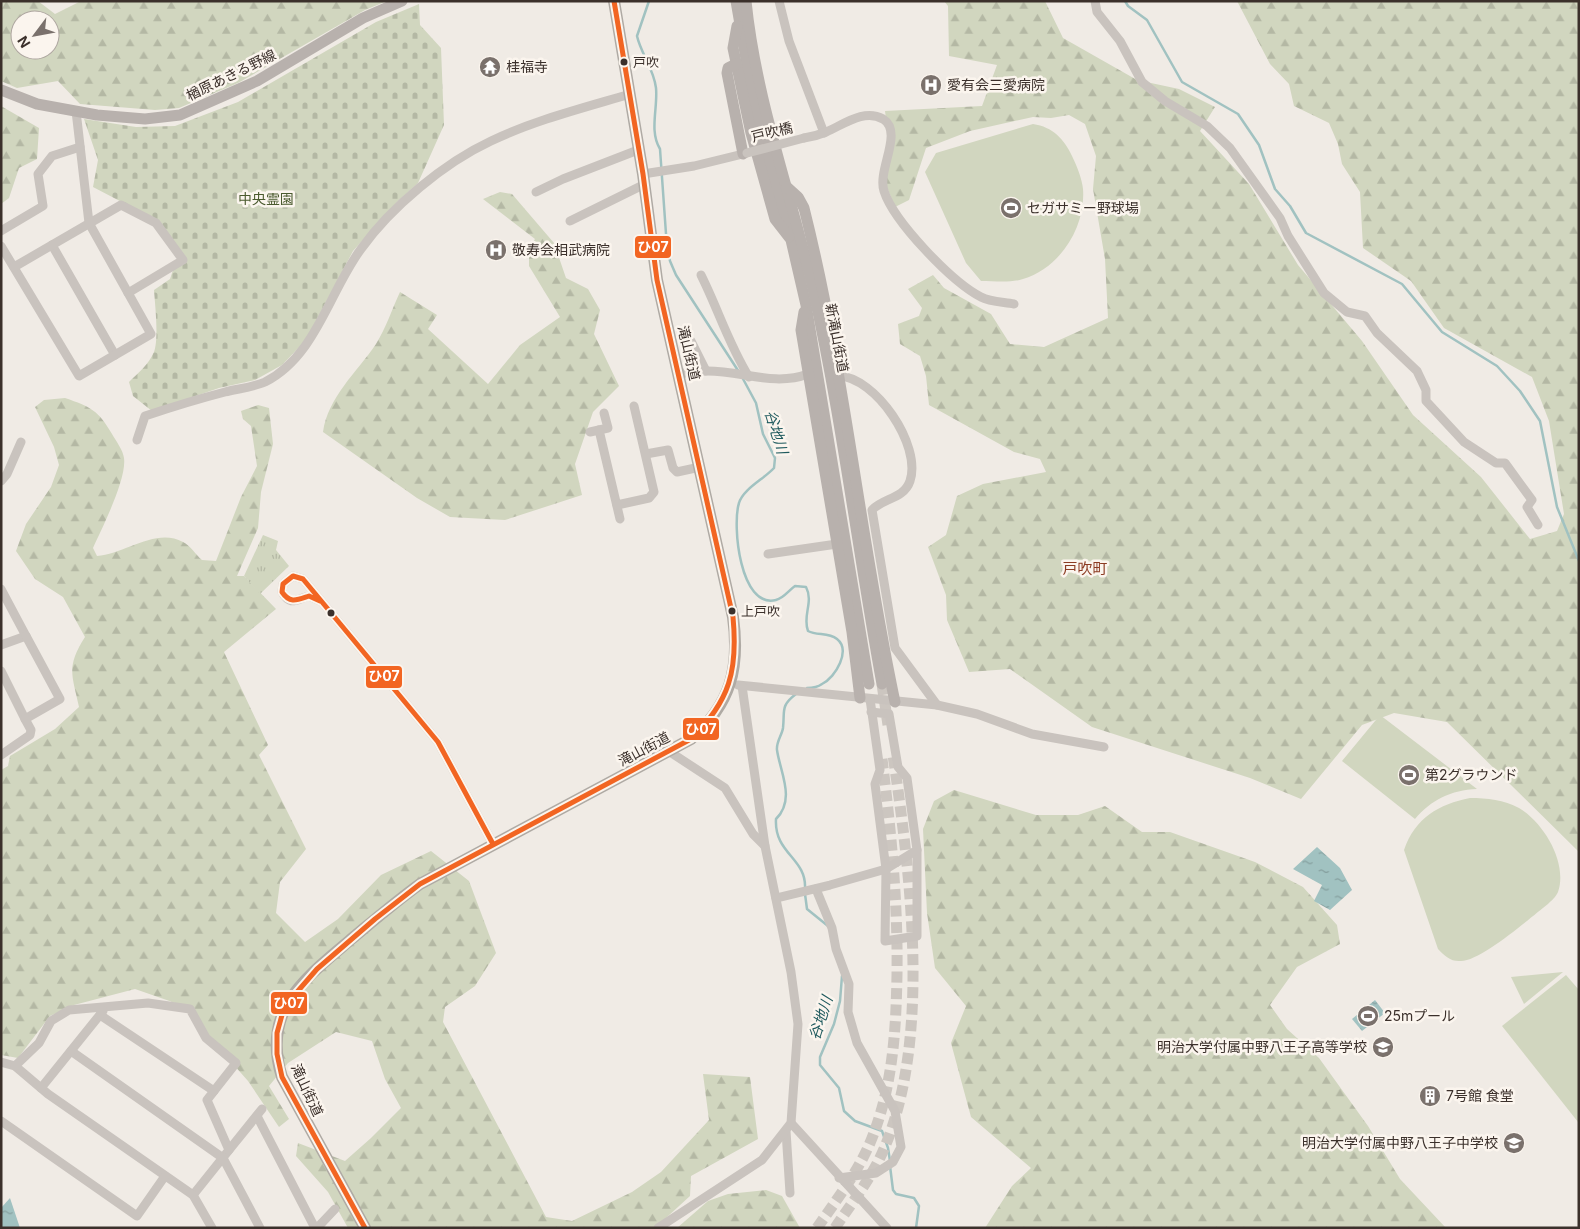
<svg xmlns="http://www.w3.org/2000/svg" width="1580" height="1229" viewBox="0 0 1580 1229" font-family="Inter,'Noto Sans JP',sans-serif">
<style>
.grass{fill:#d1d6bf}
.forest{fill:url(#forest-firs);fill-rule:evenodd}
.cemetery{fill:url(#cemetery-stones)}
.park{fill:url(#park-tufts)}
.water{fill:url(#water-ripples)}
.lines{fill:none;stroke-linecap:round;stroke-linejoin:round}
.stream{stroke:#a1c2c1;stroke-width:2.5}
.major-tunnel{stroke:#ccc6c0;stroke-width:11;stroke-dasharray:11 5.5;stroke-linecap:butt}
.minor{stroke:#c9c3be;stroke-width:9}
.major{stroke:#b8b1ad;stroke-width:11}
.highway{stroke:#afaaa4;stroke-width:12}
.minor-bridge{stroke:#c9c3be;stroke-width:9}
.bus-1-casing{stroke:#fbf5ee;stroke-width:9}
.bus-1{stroke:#f26522;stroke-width:5}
.bus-dot{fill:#3b302b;stroke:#fbf5ee;stroke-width:2}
.labels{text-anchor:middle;stroke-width:5;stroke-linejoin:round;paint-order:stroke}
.bus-label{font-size:13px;fill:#3b302b;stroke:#fbf5ee;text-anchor:start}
.poi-label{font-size:14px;fill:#3b302b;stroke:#fbf5ee;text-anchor:start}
.street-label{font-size:14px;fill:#3b302b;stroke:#fbf5ee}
.park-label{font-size:14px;fill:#4a5a2e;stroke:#fbf5ee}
.water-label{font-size:15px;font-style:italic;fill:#1f5a5e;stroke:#fbf5ee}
.neighbourhood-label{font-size:15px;fill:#8c3b22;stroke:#fbf5ee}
.line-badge{stroke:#fbf5ee;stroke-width:2}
.badge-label{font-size:14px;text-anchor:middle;font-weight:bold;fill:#fff}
</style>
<defs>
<pattern id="forest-firs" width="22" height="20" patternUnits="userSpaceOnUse" patternTransform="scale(1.25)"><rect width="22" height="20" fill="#d1d6bf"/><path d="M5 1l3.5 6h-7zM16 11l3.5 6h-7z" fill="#b4b8a4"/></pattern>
<pattern id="cemetery-stones" width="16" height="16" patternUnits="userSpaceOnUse" patternTransform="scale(1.25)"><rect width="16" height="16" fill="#d1d6bf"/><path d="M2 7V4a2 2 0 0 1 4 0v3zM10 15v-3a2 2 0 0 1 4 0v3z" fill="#b4b8a4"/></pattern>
<pattern id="park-tufts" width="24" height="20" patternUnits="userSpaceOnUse" patternTransform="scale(1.25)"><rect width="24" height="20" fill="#d1d6bf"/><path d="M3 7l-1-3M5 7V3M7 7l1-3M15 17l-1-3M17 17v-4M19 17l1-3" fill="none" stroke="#b4b8a4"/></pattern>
<pattern id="water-ripples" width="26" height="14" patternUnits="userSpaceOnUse" patternTransform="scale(1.25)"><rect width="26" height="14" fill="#a1c2c1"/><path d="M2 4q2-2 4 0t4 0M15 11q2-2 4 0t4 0" fill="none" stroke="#849e9d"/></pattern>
</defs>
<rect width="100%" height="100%" fill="#f0ebe5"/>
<g class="grass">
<path d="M 1033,124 C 1053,127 1064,139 1072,156 C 1077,166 1082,179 1083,189 C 1086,227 1060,268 1023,279 C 1011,283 994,281 981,281 L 966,263 L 925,172 L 936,153 Z"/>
<path d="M 1380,715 L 1477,789 C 1451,790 1431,800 1415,819 L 1342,761 Z"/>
<path d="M 1470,798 C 1487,798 1504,800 1519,808 C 1544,823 1568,863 1558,892 C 1556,897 1551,901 1548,904 C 1530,918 1481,961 1461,961 C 1451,962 1445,956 1438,949 L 1404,850 C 1415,818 1439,804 1470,798 Z"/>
<path d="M 1563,972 L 1524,1004 L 1511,977 Z"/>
<path d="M 1566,975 L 1579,990 L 1578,1122 L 1502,1026 Z"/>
</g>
<g class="forest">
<path d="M 1,1 L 38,1 L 55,14 L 81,1 L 387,1 L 365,10 L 238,83 L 179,108 L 155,110 L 80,104 L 58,81 L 17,88 L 1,81 ZM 20,20 L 50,20 L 50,50 L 20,50 Z"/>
<path d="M 944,1 L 1045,1 L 1063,38 L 1137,80 L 1179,89 L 1215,107 L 1200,131 L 1249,184 L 1298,265 L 1362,341 L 1413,415 L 1481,477 L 1530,539 L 1557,531 L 1564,514 L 1549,421 L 1532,377 L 1444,328 L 1411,281 L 1363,248 L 1360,192 L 1342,164 L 1338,144 L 1329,123 L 1294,106 L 1289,84 L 1270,64 L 1237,1 L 1579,2 L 1579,852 L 1447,722 L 1394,713 L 1362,725 L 1301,799 L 1250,778 L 1092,727 L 1010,669 L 969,672 L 947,620 L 946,595 L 928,547 L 946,535 L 957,496 L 983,484 L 1046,472 L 1040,459 L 1014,452 L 929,405 L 926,376 L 920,356 L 900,344 L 898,324 L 919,316 L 922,308 L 908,289 L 933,275 L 944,288 L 991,314 L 1010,344 L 1044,347 L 1108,318 L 1105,259 L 1093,189 L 1096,156 L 1085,124 L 1069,115 L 1051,118 L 1033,117 L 970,131 L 926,148 L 909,200 L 895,207 L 886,185 L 890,150 L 885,111 L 982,106 L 997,65 L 949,56 L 948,6 Z"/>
<path d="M 1,106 L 39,128 L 37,159 L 19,168 L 9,198 L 1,204 Z"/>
<path d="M 500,192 L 512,194 L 554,243 L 566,278 L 588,289 L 600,310 L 594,334 L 619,386 L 593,412 L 575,464 L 582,495 L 505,520 L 450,517 L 417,498 L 323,432 C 328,397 357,372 376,344 C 386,328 392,309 400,292 L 437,315 L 428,329 L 488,384 L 520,345 L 560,317 L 529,266 L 529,248 L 535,239 L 483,199 Z"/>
<path d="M 65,398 C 91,407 98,410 112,434 C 116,441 123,450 124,458 C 127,479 102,528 93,548 L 97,556 C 125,554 156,527 183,542 C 190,545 196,555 202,560 L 216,561 L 241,497 L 257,466 L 251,426 L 243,419 L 241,411 L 258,405 L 269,408 L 273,444 L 261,492 L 258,528 L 237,576 L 244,576 L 276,609 L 224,652 L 268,745 L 259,755 L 306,849 L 280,882 L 276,913 L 305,942 L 338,919 L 381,875 L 431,851 L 469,881 L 496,953 L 475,986 L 445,1007 L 443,1022 L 546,1217 L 572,1221 L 632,1192 L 661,1172 L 709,1120 L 703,1074 L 750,1077 L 758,1139 L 691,1176 L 690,1196 L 655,1228 L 348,1228 L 328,1192 L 296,1156 L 298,1143 L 345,1161 L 371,1138 L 401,1108 L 385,1079 L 372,1041 L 336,1032 L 288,1063 L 269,1086 L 289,1119 L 279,1127 L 248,1081 L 181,1005 L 135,989 L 74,1005 L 50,1016 L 18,1058 L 1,1055 L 1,770 L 8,766 L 10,756 L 55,729 L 79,707 C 72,674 66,667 85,637 L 63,597 L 35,579 L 16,551 L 26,524 L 51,487 L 59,465 L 54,447 L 35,407 L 44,400 Z"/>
<path d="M 954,790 L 1036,815 L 1078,815 L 1105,806 L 1142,832 L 1170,832 L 1255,862 L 1303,887 L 1337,925 L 1340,944 L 1297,967 L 1270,1005 L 1287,1029 L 1319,1058 L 1368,1126 L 1400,1179 L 1446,1228 L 985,1228 L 1012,1186 L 1031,1168 L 971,1117 L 951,1043 L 966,1006 L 935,968 L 927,913 L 923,829 L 934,801 Z"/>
<path d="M 766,1190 L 782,1196 L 800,1228 L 677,1228 L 708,1201 L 728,1194 Z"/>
</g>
<path class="cemetery" d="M 419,4 L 420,25 L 441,48 L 444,125 L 418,183 L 397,202 L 353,251 L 306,340 L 282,365 L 255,380 L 219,388 L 152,411 L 133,396 L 129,382 C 138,373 149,364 154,352 C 159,338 155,305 154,290 L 170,279 L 174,267 L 185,261 L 158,221 L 93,187 L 98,160 L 84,119 L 136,127 L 175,126 L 238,102 L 376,22 Z"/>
<path class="park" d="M 263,535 L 278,541 L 276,550 L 289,566 L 260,594 L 244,576 Z"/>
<g class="water">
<path d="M 1317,847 L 1340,868 L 1352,890 L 1330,910 L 1314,901 L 1322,885 L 1293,869 Z"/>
<path d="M 1375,1000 L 1385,1013 L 1362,1031 L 1352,1019 Z"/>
<path d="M 10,1198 L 20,1228 L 1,1228 L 1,1208 Z"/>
</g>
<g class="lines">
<g class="stream">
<path d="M 649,1 L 637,36 C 641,54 654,69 656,88 C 658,108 649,131 660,149 L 667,248 L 670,261 L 676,275 L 739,372"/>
<path d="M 1125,1 L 1128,6 L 1147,20 L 1182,82 L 1238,114 L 1259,145 L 1275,189 L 1290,206 L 1306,233 L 1402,284 L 1442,332 L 1497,366 L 1520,391 L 1540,421 L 1557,507 L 1579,561"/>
<path d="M 742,377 L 756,403 L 763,434 L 775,458 L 774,468 C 764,479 743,489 739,503 C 732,525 740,609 776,600 C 784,598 789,590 795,586 L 806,587 C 814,602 802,616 808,631 C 817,636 828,632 837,639 C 851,650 836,677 822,684 C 818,687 812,688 807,688"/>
<path d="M 796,694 C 780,706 785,711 783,728 C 782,735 776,742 777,750 C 780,772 796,799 776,819 C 774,854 807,858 805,889"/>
<path d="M 805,894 L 807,909 L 828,926"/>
<path d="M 842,976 L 840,1001 L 834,1024 L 820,1057 L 820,1065 L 839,1088 L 844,1111 L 855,1121 L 882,1131 L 888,1148 L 890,1161"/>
<path d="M 890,1166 L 893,1190 L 896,1194 L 914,1198 L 919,1206 L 916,1228"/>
</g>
<g class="major-tunnel">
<path d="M 882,684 L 888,725"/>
<path d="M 817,1228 C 837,1199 859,1171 872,1138 C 893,1085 896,1030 897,974 C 898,902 891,831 882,759"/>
<path d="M 835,1228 C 853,1201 874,1175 886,1144 C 931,1032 910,872 893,755"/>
</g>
<g class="minor">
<path d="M 779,1 L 789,41 L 824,133"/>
<path d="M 1095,1 L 1097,12 L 1120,41 L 1142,82 L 1165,101 L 1207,126 L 1230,148 L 1280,218 L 1288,236 L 1324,293 L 1347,312 L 1365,316 L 1377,333 L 1417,371 L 1426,390 L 1426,401 L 1464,442 L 1496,463 L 1505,463 L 1532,500 L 1527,507 L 1538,525"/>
<path d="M 804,138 C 811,137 819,135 826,132 C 843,125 864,108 883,119 C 904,132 877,170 884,191 C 894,222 952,282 981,297 C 990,302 1004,302 1014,304"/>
<path d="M 643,174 L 694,166 L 747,153"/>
<path d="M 536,192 L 563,179 L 638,150"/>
<path d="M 570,221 L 645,184"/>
<path d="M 1,231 L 43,206 L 38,174 L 52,156 L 80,147"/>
<path d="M 52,245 L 115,355"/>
<path d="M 1,246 L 79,376 L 151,334 L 89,223 L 76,111"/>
<path d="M 14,267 L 121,205 L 156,223 L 183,260 L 128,293"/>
<path d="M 701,275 C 718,309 729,345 749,377"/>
<path d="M 691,341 L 706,371"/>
<path d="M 678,374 C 687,373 696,371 705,371 C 741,370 773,387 808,374"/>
<path d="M 839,376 C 875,377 922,445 910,481 C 904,499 883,498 872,510 L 895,648 L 937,705"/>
<path d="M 599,430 L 620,519"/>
<path d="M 590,432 L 608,428 L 604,413"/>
<path d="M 137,440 L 145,416 C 172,407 198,399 225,392 C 237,389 254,387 265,382 C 316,356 329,292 361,249 C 391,207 444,163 491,141 C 535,120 583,108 630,94"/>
<path d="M 646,454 L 668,450 L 673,468 L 677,472 L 700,467"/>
<path d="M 1,481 L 7,474 L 21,442"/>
<path d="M 617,505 L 649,498 L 654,492 L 634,406"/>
<path d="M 768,554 L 837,544"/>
<path d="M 1,589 L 26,636 L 1,645"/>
<path d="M 320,601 L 309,596 C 297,599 290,607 282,592 L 283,584 L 293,576 L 303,579 L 438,742 L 493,844"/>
<path d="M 1,671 L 25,719 L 60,699 L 26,636"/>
<path d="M 738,685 L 937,705 L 977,714 L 1032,734 L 1104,747"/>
<path d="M 870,699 L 880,770 L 875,784 L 886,869 L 885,941 L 917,936 L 917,850"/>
<path d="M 670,752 L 725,788 L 753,834 L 765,846"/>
<path d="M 1,755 L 30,735 L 31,730 L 25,719"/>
<path d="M 816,889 L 832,928 L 836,949 L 849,984 L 848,1012 L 857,1043 L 895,1111 L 901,1147 L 893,1162 L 876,1173 L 839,1178"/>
<path d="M 776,898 L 830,885 L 886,869 L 917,850 L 907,778 L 898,767 L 889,714 L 871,712"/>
<path d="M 100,1015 L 214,1091 L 207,1100 L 229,1150 L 193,1195"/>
<path d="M 71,1051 L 223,1158 L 260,1228"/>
<path d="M 1,1062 L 15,1066 L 48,1094 L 193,1195 L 212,1228"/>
<path d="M 15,1066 L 39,1043 L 51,1021 L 69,1010 L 148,1003 L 190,1009 L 206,1038 L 236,1063 L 214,1091"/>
<path d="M 41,1088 L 103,1011"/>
<path d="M 257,1116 L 315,1228"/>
<path d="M 1,1121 L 137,1216 L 165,1176"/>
<path d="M 791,1123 L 887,1228"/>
<path d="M 786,1131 L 790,1193"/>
<path d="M 229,1150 L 262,1109"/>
<path d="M 317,1228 L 335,1209"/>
<path d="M 658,1228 L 762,1160 L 791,1123 L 798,1024 L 791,972 L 765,846 L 742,686"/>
</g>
<g class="major">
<path d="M 736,1 L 754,105 L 791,240 L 806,305 L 869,684"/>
<path d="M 746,1 C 756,100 791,193 813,289 C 842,419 858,553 882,684"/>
<path d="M 737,26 L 733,48 L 751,133 L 775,219 L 789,237"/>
<path d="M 736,64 L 728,68 L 727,73 L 743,154"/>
<path d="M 1,90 L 37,104 L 97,115 L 145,119 L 180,115 L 257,81 L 363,18 L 402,1"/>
<path d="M 787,187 L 798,197 L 804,208 C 845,371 860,538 895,702"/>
<path d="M 804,312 L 801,330 L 852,632 L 860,698"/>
</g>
<path class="highway" d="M 365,1228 L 282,1077 C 261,1011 304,979 349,941 C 372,922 395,902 420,884 L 691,739 C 731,704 740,668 733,617 L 657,280 L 643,174 L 614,1"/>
<path class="minor-bridge" d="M 747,153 L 804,138"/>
<g class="bus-1-casing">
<g id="bus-1">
<path d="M 320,601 L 309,596 C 297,600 290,604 282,592 L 283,584 L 293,576 L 303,579 L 438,742 L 493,844"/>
<path d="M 365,1228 L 282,1077 L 277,1054 L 277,1033 L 282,1015 L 291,999 L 317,969 L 375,919 L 420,884 L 691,739 C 730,701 738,670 733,617 L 657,280 L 643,174 L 614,1"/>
</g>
</g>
<use href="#bus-1" class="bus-1"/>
</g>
<defs>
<g id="temple-disc" transform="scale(1.125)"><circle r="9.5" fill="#7a716c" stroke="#fbf5ee"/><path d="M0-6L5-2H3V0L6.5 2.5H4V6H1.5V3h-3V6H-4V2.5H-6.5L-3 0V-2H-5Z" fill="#fff"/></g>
<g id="hospital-disc" transform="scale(1.125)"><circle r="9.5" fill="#7a716c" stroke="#fbf5ee"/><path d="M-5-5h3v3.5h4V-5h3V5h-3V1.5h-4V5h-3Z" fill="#fff"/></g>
<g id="stadium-disc" transform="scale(1.125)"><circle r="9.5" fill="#7a716c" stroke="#fbf5ee"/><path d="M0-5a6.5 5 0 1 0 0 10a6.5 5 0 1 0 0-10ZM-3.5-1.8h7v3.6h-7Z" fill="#fff"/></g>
<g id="school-disc" transform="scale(1.125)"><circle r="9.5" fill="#7a716c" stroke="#fbf5ee"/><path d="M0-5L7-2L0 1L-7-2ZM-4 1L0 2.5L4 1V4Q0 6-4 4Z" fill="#fff"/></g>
<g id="building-disc" transform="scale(1.125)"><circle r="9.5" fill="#7a716c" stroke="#fbf5ee"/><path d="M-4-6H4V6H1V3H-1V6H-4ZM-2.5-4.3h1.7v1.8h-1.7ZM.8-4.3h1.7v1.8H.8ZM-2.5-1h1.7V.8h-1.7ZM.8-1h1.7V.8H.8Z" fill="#fff"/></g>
</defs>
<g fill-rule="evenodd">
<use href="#temple-disc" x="490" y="67"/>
<use href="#hospital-disc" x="931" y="85"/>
<use href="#stadium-disc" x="1011" y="208"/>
<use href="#hospital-disc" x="496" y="250"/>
<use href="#stadium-disc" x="1409" y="775"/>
<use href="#stadium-disc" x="1368" y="1016"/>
<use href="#school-disc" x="1383" y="1047"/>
<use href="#building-disc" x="1430" y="1096"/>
<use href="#school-disc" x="1514" y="1143"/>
</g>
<g class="bus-dot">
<circle cx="624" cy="62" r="4.5"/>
<circle cx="732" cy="611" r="4.5"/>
<circle cx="331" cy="613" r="4.5"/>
</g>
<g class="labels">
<g class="bus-label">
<text x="633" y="67">戸吹</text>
<text x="741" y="616">上戸吹</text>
</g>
<g class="poi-label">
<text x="506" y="72">桂福寺</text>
<text x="947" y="90">愛有会三愛病院</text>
<text x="1027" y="213">セガサミー野球場</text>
<text x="512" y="255">敬寿会相武病院</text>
<text x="1425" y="780">第2グラウンド</text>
<text x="1384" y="1021">25mプール</text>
<text x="1367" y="1052" text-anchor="end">明治大学付属中野八王子高等学校</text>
<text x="1446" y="1101">7号館 食堂</text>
<text x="1498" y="1148" text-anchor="end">明治大学付属中野八王子中学校</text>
</g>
<g class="street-label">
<text transform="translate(231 75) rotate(-26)" y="5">楢原あきる野線</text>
<text transform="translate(772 132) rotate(-14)" y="5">戸吹橋</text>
<text transform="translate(837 338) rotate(79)" y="5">新滝山街道</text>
<text transform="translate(689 353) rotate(77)" y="5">滝山街道</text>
<text transform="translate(644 749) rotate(-28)" y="5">滝山街道</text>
<text transform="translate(307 1090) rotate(65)" y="5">滝山街道</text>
</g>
<g class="park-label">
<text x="266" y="204">中央霊園</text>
</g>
<g class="water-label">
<text transform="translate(776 432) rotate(73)" y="5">谷地川</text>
<text transform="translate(821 1018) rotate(-72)" y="5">谷地川</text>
</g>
<g class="neighbourhood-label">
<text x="1085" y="574">戸吹町</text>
</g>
</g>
<g class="line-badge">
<rect x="634" y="235" width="38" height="24" rx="5" fill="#f26522"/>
<rect x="365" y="665" width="38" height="24" rx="5" fill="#f26522"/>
<rect x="682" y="717" width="38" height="24" rx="5" fill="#f26522"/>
<rect x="270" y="991" width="38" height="24" rx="5" fill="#f26522"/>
</g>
<g class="badge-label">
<text x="653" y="252">ひ07</text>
<text x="384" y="681">ひ07</text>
<text x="701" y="734">ひ07</text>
<text x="289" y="1008">ひ07</text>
</g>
<rect width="1580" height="1229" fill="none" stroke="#3b302b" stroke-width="5"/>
<g transform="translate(35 35) rotate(238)"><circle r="24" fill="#fbf5ee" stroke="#aea6a0"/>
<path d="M0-4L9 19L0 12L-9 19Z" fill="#7a716c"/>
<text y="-8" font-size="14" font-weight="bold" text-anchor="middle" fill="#3b302b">N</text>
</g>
</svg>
